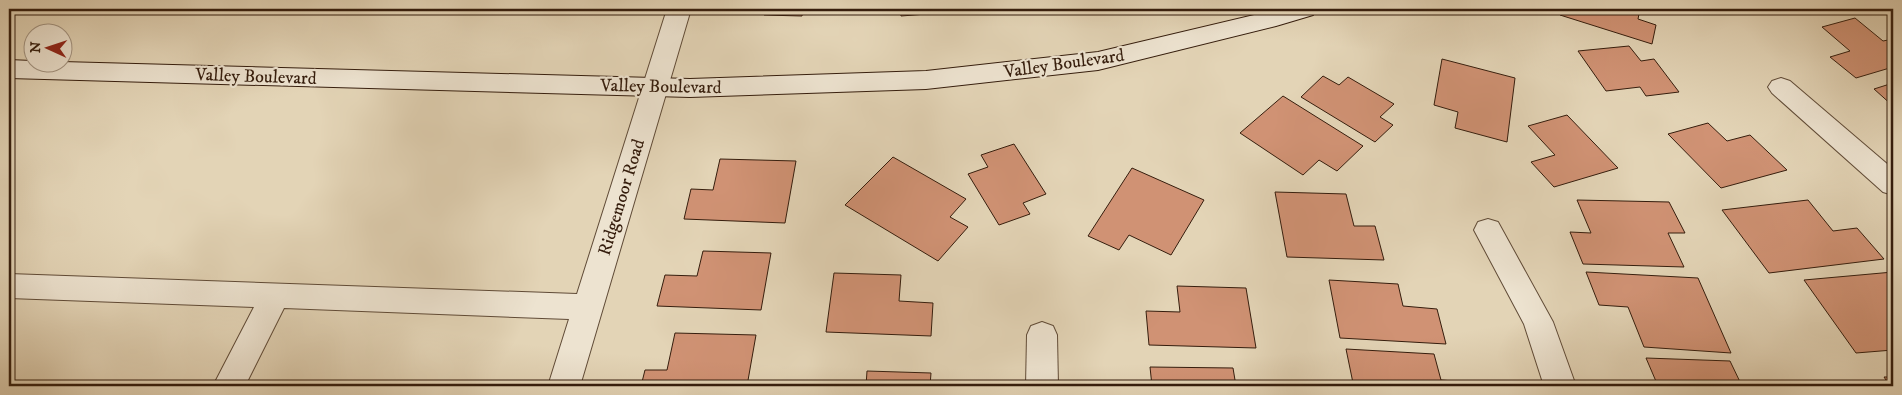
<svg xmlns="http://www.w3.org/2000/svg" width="1902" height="395" viewBox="0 0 1902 395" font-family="'IM FELL DW Pica',serif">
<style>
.building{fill:#d09274;stroke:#351d0d}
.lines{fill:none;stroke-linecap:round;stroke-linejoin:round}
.street-casing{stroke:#604b37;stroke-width:2}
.secondary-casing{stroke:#351d0d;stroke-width:2}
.street{fill:#ede3d0;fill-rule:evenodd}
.secondary{fill:#ede3d0;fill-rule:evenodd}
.labels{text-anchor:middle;stroke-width:4.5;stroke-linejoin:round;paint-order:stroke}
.street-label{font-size:18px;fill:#351d0d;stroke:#ede3d0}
</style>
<rect width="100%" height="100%" fill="#e3d4b6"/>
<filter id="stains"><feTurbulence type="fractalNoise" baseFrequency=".004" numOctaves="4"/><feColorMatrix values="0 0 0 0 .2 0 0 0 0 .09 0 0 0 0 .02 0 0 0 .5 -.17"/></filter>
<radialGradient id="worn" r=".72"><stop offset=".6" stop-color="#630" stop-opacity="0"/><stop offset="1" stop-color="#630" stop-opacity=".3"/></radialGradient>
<g class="building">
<path d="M 765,9 L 803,9 L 802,16 L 764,15 Z"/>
<path d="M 900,9 L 978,9 L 978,10 L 901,16 Z"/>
<path d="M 1562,9 L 1640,9 L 1638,19 L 1656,25 L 1652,44 L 1560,15 Z"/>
<path d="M 1855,18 L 1883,41 L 1893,39 L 1893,67 L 1856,78 L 1830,57 L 1850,51 L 1822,27 Z"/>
<path d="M 1629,46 L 1641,61 L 1654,59 L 1679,92 L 1646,96 L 1640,87 L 1606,91 L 1578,51 Z"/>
<path d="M 1442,59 L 1515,78 L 1507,142 L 1455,128 L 1458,112 L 1434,105 Z"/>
<path d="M 1323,76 L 1339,85 L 1348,77 L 1394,104 L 1380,117 L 1393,125 L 1375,142 L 1301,97 Z"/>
<path d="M 1893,83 L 1893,106 L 1874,89 Z"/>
<path d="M 1283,96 L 1363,146 L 1337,171 L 1319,160 L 1303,175 L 1240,133 Z"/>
<path d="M 1567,115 L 1618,168 L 1554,187 L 1531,162 L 1555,155 L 1528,126 Z"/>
<path d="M 1708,123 L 1727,141 L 1750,135 L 1787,170 L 1721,188 L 1668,134 Z"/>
<path d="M 1014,144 L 1046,194 L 1023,203 L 1030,214 L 999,225 L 968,174 L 988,167 L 981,155 Z"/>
<path d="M 893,157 L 966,199 L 950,217 L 968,227 L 938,261 L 845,205 Z"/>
<path d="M 720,159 L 796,161 L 785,223 L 684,219 L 691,189 L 713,190 Z"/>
<path d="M 1132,168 L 1204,200 L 1171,255 L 1129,235 L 1119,250 L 1088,236 Z"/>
<path d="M 1275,192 L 1346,194 L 1354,226 L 1375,226 L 1384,260 L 1287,257 Z"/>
<path d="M 1577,200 L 1669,202 L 1685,233 L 1668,233 L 1684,267 L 1583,264 L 1570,232 L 1591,233 Z"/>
<path d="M 1808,200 L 1833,231 L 1857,228 L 1884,259 L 1769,273 L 1722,210 Z"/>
<path d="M 703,251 L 771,253 L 761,310 L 657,306 L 665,275 L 697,276 Z"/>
<path d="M 1586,272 L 1698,278 L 1731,353 L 1644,347 L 1628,307 L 1599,305 Z"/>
<path d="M 1893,272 L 1893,350 L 1856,353 L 1804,280 Z"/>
<path d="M 834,273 L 901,275 L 899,301 L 933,303 L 931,336 L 826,332 Z"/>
<path d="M 1329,280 L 1398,284 L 1403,306 L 1437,309 L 1446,344 L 1340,338 Z"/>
<path d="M 1177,286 L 1246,288 L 1256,348 L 1149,345 L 1146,311 L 1180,312 Z"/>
<path d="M 675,333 L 756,335 L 747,386 L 641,386 L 645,370 L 667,370 Z"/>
<path d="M 1346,349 L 1434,354 L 1441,380 L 1468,382 L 1469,386 L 1339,386 L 1339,382 L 1353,383 Z"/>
<path d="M 1646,358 L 1730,361 L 1742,386 L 1658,386 Z"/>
<path d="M 1150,367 L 1233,368 L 1236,386 L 1152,386 Z"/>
<path d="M 867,371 L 931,373 L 930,386 L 866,386 Z"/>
<path d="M 1884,377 L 1893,377 L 1893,386 L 1890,386 Z"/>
</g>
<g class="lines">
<g class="street-casing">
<g id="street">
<path d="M 667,9 L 691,9 L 580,386 L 548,386 L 569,319 L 284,308 L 245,386 L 213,386 L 254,307 L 9,298 L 9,274 L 577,294 Z"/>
<path d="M 1781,78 L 1790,81 L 1893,169 L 1893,195 L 1883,192 L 1772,93 L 1768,87 L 1772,81 Z"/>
<path d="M 1488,219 L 1498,222 L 1553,322 L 1576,386 L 1544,386 L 1524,324 L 1474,230 L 1478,222 Z"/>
<path d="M 1042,322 L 1053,326 L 1057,335 L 1058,386 L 1026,386 L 1027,335 L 1031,326 Z"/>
</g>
</g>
<g class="secondary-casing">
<path id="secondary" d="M 1279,9 L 1317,9 L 1313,15 L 1276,26 L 1098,70 L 926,89 L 690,97 L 9,78 L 9,60 L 32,61 L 32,62 L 62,62 L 690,79 L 926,71 L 1098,52 Z"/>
</g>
<use href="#street" class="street"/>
<use href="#secondary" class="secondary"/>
</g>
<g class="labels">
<g class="street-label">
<text transform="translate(1064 63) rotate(-8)" y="6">Valley Boulevard</text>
<text transform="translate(256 76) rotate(2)" y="6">Valley Boulevard</text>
<text transform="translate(661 86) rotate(1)" y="6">Valley Boulevard</text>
<text transform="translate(621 197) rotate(-73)" y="6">Ridgemoor Road</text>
</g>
</g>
<rect width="1902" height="395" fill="none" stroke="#e3d4b6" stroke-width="30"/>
<rect x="10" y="10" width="1882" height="375" fill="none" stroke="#351d0d" stroke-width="2.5"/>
<rect x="15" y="15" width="1872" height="365" fill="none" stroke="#351d0d"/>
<g transform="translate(48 48) rotate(273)"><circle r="24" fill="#ede3d0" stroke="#a39482"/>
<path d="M0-4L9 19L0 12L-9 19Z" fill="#8f2418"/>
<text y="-8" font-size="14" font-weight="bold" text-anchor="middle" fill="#351d0d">N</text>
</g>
<rect width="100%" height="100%" filter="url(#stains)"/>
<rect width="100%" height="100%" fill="url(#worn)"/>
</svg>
